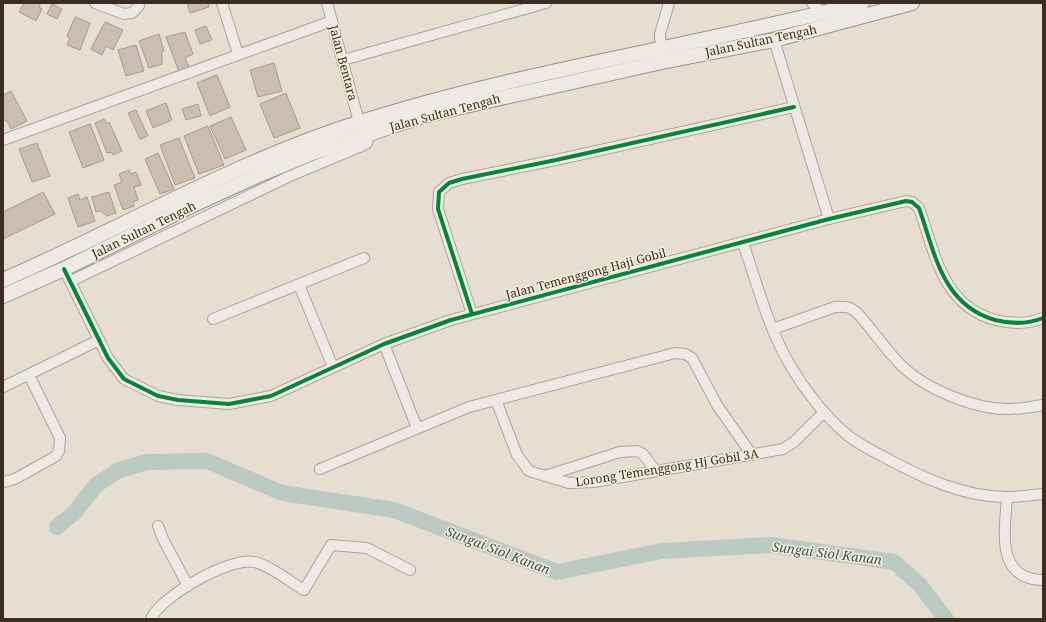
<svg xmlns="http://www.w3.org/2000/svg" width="1046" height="622" viewBox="0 0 1046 622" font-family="'Noto Serif',serif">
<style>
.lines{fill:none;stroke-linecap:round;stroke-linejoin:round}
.river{stroke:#bccbc1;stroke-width:16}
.building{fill:#cabeb2;stroke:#a79b90}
.street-casing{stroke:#aca499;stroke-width:12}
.secondary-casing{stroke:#9b948a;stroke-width:16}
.street{stroke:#eeeae3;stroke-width:10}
.secondary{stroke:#eeeae3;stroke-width:14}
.cycleway-casing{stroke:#f5ecd9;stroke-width:6}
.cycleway{stroke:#00873e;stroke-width:4}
.labels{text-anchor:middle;stroke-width:3;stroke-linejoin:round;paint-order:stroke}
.street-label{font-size:12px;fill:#3b2d21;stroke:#f5ecd9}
.water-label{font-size:13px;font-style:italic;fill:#315a56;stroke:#f5ecd9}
</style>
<rect width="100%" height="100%" fill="#e6dfd1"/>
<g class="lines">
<path class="river" d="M 57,527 L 75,512 L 96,485 L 119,470 L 147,462 L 207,461 L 282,493 L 394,510 L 557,572 L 661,551 L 771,545 L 894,562 L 920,585 L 946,619"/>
</g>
<g class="building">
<path d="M 24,3 L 41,3 L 39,7 L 42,9 L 36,21 L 19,12 Z"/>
<path d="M 187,3 L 208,3 L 209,7 L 190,13 Z"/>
<path d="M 52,4 L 62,9 L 57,19 L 47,14 Z"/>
<path d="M 75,17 L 90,23 L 80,50 L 67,45 L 70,38 L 67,36 Z"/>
<path d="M 105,22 L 123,30 L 113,50 L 106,46 L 102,55 L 91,49 Z"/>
<path d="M 206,26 L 212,40 L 200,44 L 195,30 Z"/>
<path d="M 185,32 L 193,54 L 185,58 L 190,69 L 179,72 L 166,37 Z"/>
<path d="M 159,34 L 164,51 L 162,51 L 162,64 L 149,68 L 139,41 Z"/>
<path d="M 136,45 L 144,71 L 126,76 L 118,50 Z"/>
<path d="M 274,63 L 282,91 L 258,97 L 250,70 Z"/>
<path d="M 217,75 L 230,107 L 210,116 L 197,83 Z"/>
<path d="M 11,91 L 27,121 L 11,129 L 7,121 L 3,121 L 3,95 Z"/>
<path d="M 286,93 L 300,128 L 274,138 L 260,104 Z"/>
<path d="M 166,103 L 172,120 L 153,128 L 146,111 Z"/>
<path d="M 198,104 L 201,116 L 186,120 L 182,109 Z"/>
<path d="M 136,110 L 148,136 L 140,139 L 128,113 Z"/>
<path d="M 231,117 L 246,150 L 225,159 L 210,126 Z"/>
<path d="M 104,119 L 107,124 L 109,122 L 122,151 L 113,155 L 111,152 L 107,153 L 95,123 Z"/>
<path d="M 90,124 L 104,160 L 83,168 L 69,132 Z"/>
<path d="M 208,126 L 224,165 L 199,174 L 184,136 Z"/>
<path d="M 179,138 L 195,178 L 175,185 L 160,145 Z"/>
<path d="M 37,143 L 50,176 L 32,182 L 19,149 Z"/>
<path d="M 158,153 L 174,189 L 160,194 L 145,159 Z"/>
<path d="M 129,170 L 131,174 L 136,172 L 141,185 L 134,187 L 138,200 L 133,202 L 134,206 L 123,210 L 114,185 L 122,182 L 119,174 Z"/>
<path d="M 43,192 L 55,214 L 3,239 L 3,212 Z"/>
<path d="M 109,192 L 116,213 L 107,216 L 101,211 L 96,212 L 92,197 Z"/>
<path d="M 78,194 L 80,200 L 87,197 L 95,221 L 78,227 L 68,198 Z"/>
</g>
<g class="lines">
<g class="street-casing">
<g id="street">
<path d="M 95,3 L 124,14 L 132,13 L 139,6"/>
<path d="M 222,3 L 238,54"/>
<path d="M 327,3 L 359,122"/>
<path d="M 812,3 L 822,13"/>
<path d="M 774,40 L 829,219"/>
<path d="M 661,49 L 660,34 L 669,3"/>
<path d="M 343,60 L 546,3"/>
<path d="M 3,140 L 332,21"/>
<path d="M 743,243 C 757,283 768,328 790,365 C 805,390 823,414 845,433 C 856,443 871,450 884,457 C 921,477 963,497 1007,497 C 1019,497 1031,495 1043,494"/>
<path d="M 64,269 L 108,358 L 124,379 L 158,396 L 178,400 L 229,404 L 271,396 L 384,344 L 451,320 L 829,219 L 906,201 L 912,202 L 919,208 C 935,253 942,305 995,320 C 1011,324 1028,324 1043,318"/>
<path d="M 71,281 L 290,176 L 362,146 L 367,143 L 370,134"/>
<path d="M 299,285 L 333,367"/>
<path d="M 472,314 L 438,209 L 439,192 L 449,183 L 462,179 L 556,160 L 794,107"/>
<path d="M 213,319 L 364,258"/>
<path d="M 773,329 L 835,307 C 847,306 852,307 860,316 C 874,332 886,350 901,365 C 925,389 976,410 1010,409 C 1021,409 1032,407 1043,405"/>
<path d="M 384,344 L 417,428"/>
<path d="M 3,387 L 99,340"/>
<path d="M 496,400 L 517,455 L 529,471 L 569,483 L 594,482 L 783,449 L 794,442 L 824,412"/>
<path d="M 320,469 L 469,407 L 675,353 L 685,354 L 692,358 L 717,405 L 752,455"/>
<path d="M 545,476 L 620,452 L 637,451 L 643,454 L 655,470"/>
<path d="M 4,482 L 15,479 L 56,456 L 59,451 L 60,438 L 29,375"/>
<path d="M 1007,497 C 1005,531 995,579 1043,580"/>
<path d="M 158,526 L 163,539 L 188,586"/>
<path d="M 151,619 C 161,596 230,557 254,562 C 270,565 290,582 304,590 L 331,545 L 367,548 L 410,570"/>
</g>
</g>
<g class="secondary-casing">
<g id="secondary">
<path d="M 3,280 C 123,228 236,161 361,122 C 525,70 696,46 862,3"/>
<path d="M 3,296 L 64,269 L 193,205 L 259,175 L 312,153 L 420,117 L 465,106 L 662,62 L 774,40 L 912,3"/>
</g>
</g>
<use href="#street" class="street"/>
<use href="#secondary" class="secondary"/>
<g class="cycleway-casing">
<g id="cycleway">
<path d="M 64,269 L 108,358 L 124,379 L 158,396 L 178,400 L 229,404 L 271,396 L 384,344 L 451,320 L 829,219 L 906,201 L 912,202 L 919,208 C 935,253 942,305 995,320 C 1011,324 1028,324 1043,318"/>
<path d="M 472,314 L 438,209 L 439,192 L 449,183 L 462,179 L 556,160 L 794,107"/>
</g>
</g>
<use href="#cycleway" class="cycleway"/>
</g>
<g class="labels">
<g class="street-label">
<text transform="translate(761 41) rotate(-12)" y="4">Jalan Sultan Tengah</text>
<text transform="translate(343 63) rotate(75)" y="4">Jalan Bentara</text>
<text transform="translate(445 113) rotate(-15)" y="4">Jalan Sultan Tengah</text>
<text transform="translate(144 230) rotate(-26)" y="4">Jalan Sultan Tengah</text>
<text transform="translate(586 274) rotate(-15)" y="4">Jalan Temenggong Haji Gobil</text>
<text transform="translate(667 468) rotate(-9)" y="4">Lorong Temenggong Hj Gobil 3A</text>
</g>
<g class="water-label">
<text transform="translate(498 550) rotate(21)" y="5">Sungai Siol Kanan</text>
<text transform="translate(827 553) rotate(7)" y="5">Sungai Siol Kanan</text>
</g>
</g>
<rect width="1046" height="622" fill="none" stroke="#3b2d21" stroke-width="8"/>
</svg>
